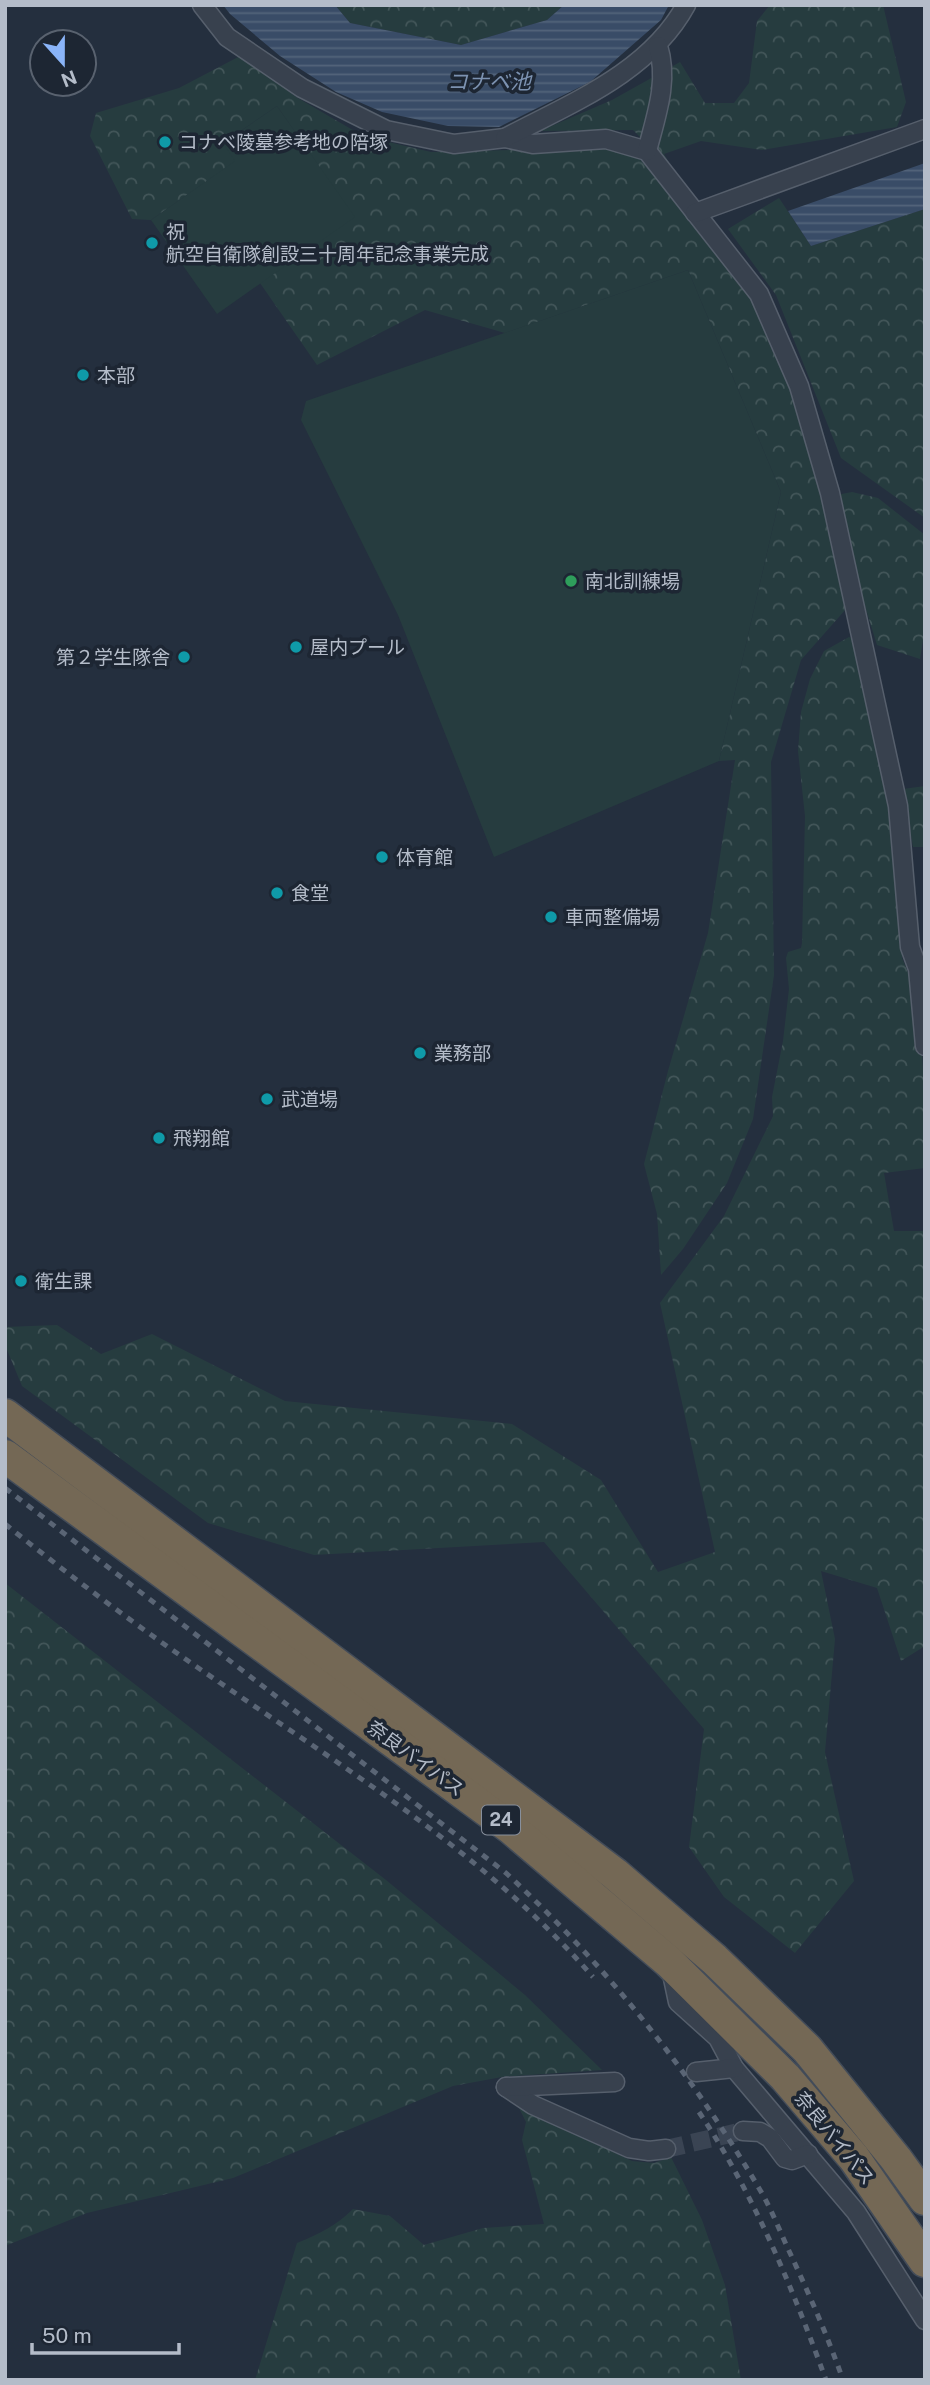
<svg xmlns="http://www.w3.org/2000/svg" width="930" height="2385" viewBox="0 0 930 2385" font-family="'Public Sans','Noto Sans JP',sans-serif">
<style>
.forest{fill:url(#forest-crowns)}
.pitch{fill:#263c3f}
.water{fill:url(#water-rules)}
.lines{fill:none;stroke-linecap:round;stroke-linejoin:round}
.street-tunnel{stroke:#3a4453;stroke-width:18;stroke-dasharray:18 9;stroke-linecap:butt}
.street-casing{stroke:#565f6c;stroke-width:21}
.highway-casing{stroke:#434c59;stroke-width:35}
.street{stroke:#38414e;stroke-width:18}
.highway{stroke:#746855;stroke-width:32}
.rail{stroke:#5a6575;stroke-width:5;stroke-dasharray:7 7;stroke-linecap:butt}
.culture-dot{fill:#0f9aa8;stroke:#1d2633;stroke-width:2.5}
.leisure-dot{fill:#2e9e5b;stroke:#1d2633;stroke-width:2.5}
.labels{text-anchor:middle;stroke-width:7;stroke-linejoin:round;paint-order:stroke}
.shield{fill:#1d2633;stroke:#878f9c;stroke-width:2}
.shield-label{font-size:18px;font-weight:bold;fill:#b4bcc9}
.poi-label{font-size:19px;fill:#b4bcc9;stroke:#1d2633;text-anchor:start}
.street-label{font-size:19px;fill:#b4bcc9;stroke:#1d2633}
.water-label{font-size:21px;font-style:italic;fill:#7c92b1;stroke:#1d2633}
</style>
<defs>
<pattern id="forest-crowns" width="20" height="18" patternUnits="userSpaceOnUse" patternTransform="scale(1.75)"><rect width="20" height="18" fill="#263c3f"/><path d="M2 6a3 3 0 1 1 6 0M12 15a3 3 0 1 1 6 0" fill="none" stroke="#435659"/></pattern>
<pattern id="water-rules" width="6" height="5" patternUnits="userSpaceOnUse" patternTransform="scale(1.75)"><rect width="6" height="5" fill="#394c67"/><path d="M0 2.5h6" fill="none" stroke="#53647b"/></pattern>
</defs>
<rect width="100%" height="100%" fill="#242f3e"/>
<g class="forest">
<path d="M 335,5 L 564,5 L 547,20 L 461,45 L 350,23 Z"/>
<path d="M 770,5 L 883,5 L 906,102 L 897,127 L 762,150 L 701,141 L 664,154 L 673,170 L 633,130 L 540,131 L 612,100 L 680,62 L 705,103 L 734,103 L 749,83 L 757,21 Z"/>
<path d="M 242,55 L 296,97 L 363,136 L 431,152 L 623,147 L 640,159 L 755,297 L 783,361 L 821,480 L 846,609 L 801,660 L 771,762 L 774,975 L 753,1119 L 727,1183 L 683,1249 L 661,1275 L 657,1214 L 644,1164 L 668,1071 L 708,933 L 735,760 L 719,761 L 781,492 L 688,270 L 505,333 L 425,310 L 317,365 L 260,283 L 354,217 L 277,106 L 223,143 L 236,161 L 151,220 L 132,219 L 90,136 L 96,113 L 179,88 Z"/>
<path d="M 779,198 L 811,246 L 925,209 L 925,518 L 841,458 L 776,295 L 728,229 Z"/>
<path d="M 852,492 L 878,498 L 925,535 L 925,628 L 920,659 L 877,645 L 831,496 Z"/>
<path d="M 849,637 L 853,639 L 895,832 L 903,939 L 902,958 L 918,996 L 920,1014 L 925,1107 L 925,1168 L 884,1173 L 894,1231 L 925,1231 L 925,1646 L 901,1661 L 877,1588 L 821,1571 L 835,1639 L 825,1752 L 854,1881 L 795,1953 L 724,1897 L 689,1847 L 704,1729 L 544,1542 L 314,1555 L 208,1523 L 22,1386 L 5,1345 L 5,1327 L 57,1325 L 101,1354 L 152,1334 L 285,1401 L 512,1424 L 601,1480 L 658,1572 L 715,1552 L 660,1303 L 724,1216 L 773,1116 L 772,1097 L 783,1041 L 789,989 L 786,958 L 788,952 L 801,948 L 802,943 L 805,816 L 798,751 L 801,712 L 810,679 L 824,651 Z"/>
<path d="M 925,786 L 925,847 L 913,847 L 903,789 Z"/>
<path d="M 5,1583 L 386,1880 L 525,1995 L 602,2070 L 502,2077 L 453,2086 L 233,2178 L 87,2213 L 5,2246 Z"/>
<path d="M 518,2106 L 632,2161 L 654,2163 L 671,2157 L 702,2220 L 725,2285 L 741,2380 L 255,2380 L 297,2243 C 319,2234 336,2226 353,2209 L 390,2216 L 424,2245 L 483,2228 L 544,2224 L 522,2140 L 526,2122 Z"/>
</g>
<g class="pitch">
<path d="M 277,106 L 355,217 L 217,314 L 151,220 L 235,161 L 223,143 Z"/>
<path d="M 688,270 L 781,492 L 719,761 L 494,857 L 398,615 L 301,420 L 306,401 Z"/>
</g>
<g class="water">
<path d="M 223,5 L 335,5 L 350,23 L 461,45 L 547,20 L 564,5 L 669,5 L 661,20 L 590,82 L 499,127 L 448,126 L 382,112 L 336,92 L 280,56 L 230,14 Z"/>
<path d="M 925,163 L 925,209 L 811,246 L 788,211 Z"/>
</g>
<g class="lines">
<path class="street-tunnel" d="M 666,2149 L 743,2131"/>
<g class="street-casing">
<g id="street">
<path d="M 202,5 L 227,37 L 302,88 L 386,130 L 454,144 L 505,138 L 533,144 L 606,139 L 647,151 L 759,294 L 799,386 L 830,493 L 898,806 L 910,947 L 918,969 L 925,1046"/>
<path d="M 505,138 C 571,103 649,73 686,5"/>
<path d="M 647,151 C 656,116 669,81 658,46"/>
<path d="M 695,213 L 925,129"/>
<path d="M 671,1969 L 678,2002 L 718,2038 L 734,2068 L 856,2212 L 925,2320"/>
<path d="M 696,2072 L 734,2068"/>
<path d="M 506,2087 L 533,2105 L 629,2148 L 649,2151 L 666,2149"/>
<path d="M 506,2087 L 615,2082"/>
<path d="M 743,2131 L 760,2132 L 770,2138 L 785,2158 L 792,2160 L 808,2154"/>
</g>
</g>
<g class="highway-casing">
<g id="highway">
<path d="M 5,1415 L 615,1874 L 714,1959 L 807,2049 L 896,2159 L 925,2199"/>
<path d="M 5,1456 L 511,1828 L 669,1962 L 785,2077 L 854,2158 L 925,2261"/>
</g>
</g>
<use href="#street" class="street"/>
<use href="#highway" class="highway"/>
<g class="rail">
<path d="M 5,1488 L 506,1873 C 608,1967 693,2075 763,2195 C 773,2213 781,2234 790,2253 C 809,2294 828,2337 843,2380"/>
<path d="M 5,1524 C 74,1579 146,1633 219,1682 C 350,1772 488,1856 593,1977"/>
<path d="M 699,2112 C 754,2194 792,2287 826,2380"/>
</g>
</g>
<g class="culture-dot">
<circle cx="165" cy="142" r="7"/>
<circle cx="152" cy="243" r="7"/>
<circle cx="83" cy="375" r="7"/>
<circle cx="296" cy="647" r="7"/>
<circle cx="184" cy="657" r="7"/>
<circle cx="382" cy="857" r="7"/>
<circle cx="277" cy="893" r="7"/>
<circle cx="551" cy="917" r="7"/>
<circle cx="420" cy="1053" r="7"/>
<circle cx="267" cy="1099" r="7"/>
<circle cx="159" cy="1138" r="7"/>
<circle cx="21" cy="1281" r="7"/>
</g>
<circle class="leisure-dot" cx="571" cy="581" r="7"/>
<g class="labels">
<rect class="shield" x="482" y="1805.5" width="38" height="29" rx="5"/>
<g class="shield-label">
<text x="501" y="1826">24</text>
</g>
<g class="poi-label">
<text x="179" y="149">コナベ陵墓参考地の陪塚</text>
<text x="166" y="239">祝<tspan x="166" dy="22">航空自衛隊創設三十周年記念事業完成</tspan></text>
<text x="97" y="382">本部</text>
<text x="585" y="588">南北訓練場</text>
<text x="310" y="654">屋内プール</text>
<text x="170" y="664" text-anchor="end">第２学生隊舎</text>
<text x="396" y="864">体育館</text>
<text x="291" y="900">食堂</text>
<text x="565" y="924">車両整備場</text>
<text x="434" y="1060">業務部</text>
<text x="281" y="1106">武道場</text>
<text x="173" y="1145">飛翔館</text>
<text x="35" y="1288">衛生課</text>
</g>
<g class="street-label">
<text transform="translate(416 1758) rotate(36)" y="7">奈良バイパス</text>
<text transform="translate(835 2138) rotate(51)" y="7">奈良バイパス</text>
</g>
<g class="water-label">
<text x="489" y="89">コナベ池</text>
</g>
</g>
<rect width="930" height="2385" fill="none" stroke="#b4bcc9" stroke-width="14"/>
<g transform="translate(63 63) rotate(159)"><circle r="33" fill="#1d2633" stroke="#59626f" stroke-width="2"/>
<path d="M0-5L12 26L0 18L-12 26Z" fill="#8ab4f8"/>
<text y="-10" font-size="19" font-weight="bold" text-anchor="middle" fill="#b4bcc9">N</text>
</g>
<path d="M32 2343v10h147v-10" fill="none" stroke="#b4bcc9" stroke-width="3.5"/>
<text x="42" y="2343" font-size="21" fill="#b4bcc9" stroke="#1d2633" stroke-width="5" paint-order="stroke">50 m</text>
</svg>
